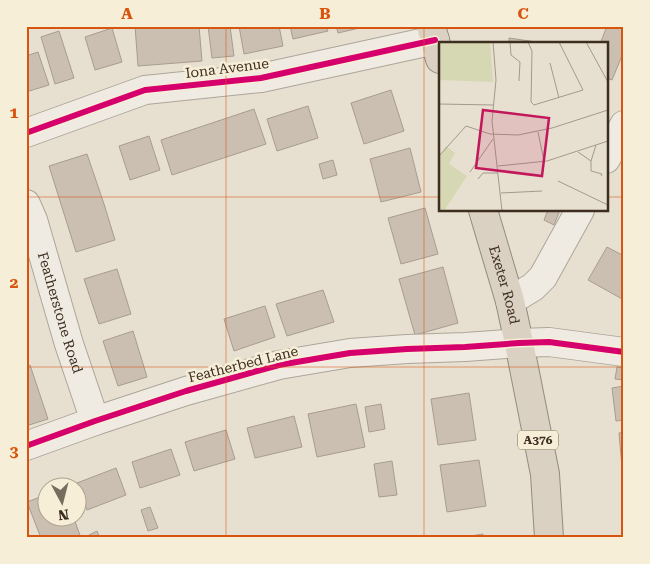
<svg xmlns="http://www.w3.org/2000/svg" width="650" height="564" viewBox="0 0 650 564" font-family="'Roboto Serif',serif">
<style>
.building{fill:#cbbfb2;stroke:#a89c90}
.lines{fill:none;stroke-linecap:round;stroke-linejoin:round}
.minor-casing{stroke:#ada599;stroke-width:30}
.highway-casing{stroke:#928b80;stroke-width:30}
.minor{stroke:#efebe3;stroke-width:28}
.highway{stroke:#dad1c2;stroke-width:28}
.cycleway-casing{stroke:#f7eed8;stroke-width:9}
.cycleway{stroke:#d6006c;stroke-width:6}
.grid{fill:none;stroke:#d7550e;stroke-width:1;stroke-opacity:0.55}
.labels{text-anchor:middle;stroke-width:5;stroke-linejoin:round;paint-order:stroke}
.shield{fill:#f7eed8;stroke:#756857;stroke-width:1}
.shield-label{font-size:12px;font-weight:bold;fill:#3d2e20}
.street-label{font-size:14px;fill:#3d2e20;stroke:#f7eed8}
.inset-road{fill:none;stroke:#a3998a;stroke-width:1}
.view{fill:#c2185b;fill-opacity:0.15;stroke:#c2185b;stroke-width:2.5}
.inset-edge{fill:none;stroke:#3d2e20;stroke-width:2.5}
.neatline{fill:none;stroke:#d7550e;stroke-width:2}
.grid-label{font-size:16px;text-anchor:middle;font-weight:bold;fill:#d7550e}
</style>
<rect width="100%" height="100%" fill="#e7e0d1"/>
<g class="building">
<path d="M 135,26 L 199,26 L 202,61 L 138,66 Z"/>
<path d="M 208,26 L 230,26 L 234,56 L 212,58 Z"/>
<path d="M 239,26 L 279,26 L 283,46 L 244,54 Z"/>
<path d="M 290,26 L 326,26 L 328,31 L 293,39 Z"/>
<path d="M 336,26 L 368,26 L 338,33 Z"/>
<path d="M 607,26 L 624,26 L 624,51 L 612,80 L 606,78 L 606,44 L 600,44 Z"/>
<path d="M 112,28 L 122,62 L 95,70 L 85,37 Z"/>
<path d="M 59,31 L 74,78 L 55,84 L 41,37 Z"/>
<path d="M 509,38 L 550,44 L 509,44 Z"/>
<path d="M 38,52 L 49,85 L 26,92 L 26,56 Z"/>
<path d="M 391,90 L 404,131 L 364,144 L 351,103 Z"/>
<path d="M 308,106 L 318,138 L 277,151 L 267,119 Z"/>
<path d="M 254,109 L 266,144 L 172,175 L 161,140 Z"/>
<path d="M 149,136 L 160,170 L 130,180 L 119,146 Z"/>
<path d="M 410,148 L 421,192 L 381,202 L 370,159 Z"/>
<path d="M 87,154 L 104,204 L 115,240 L 76,252 L 49,166 Z"/>
<path d="M 333,160 L 337,175 L 323,179 L 319,164 Z"/>
<path d="M 425,208 L 438,254 L 401,264 L 388,218 Z"/>
<path d="M 548,210 L 560,210 L 554,225 L 544,220 Z"/>
<path d="M 607,247 L 624,256 L 624,300 L 588,280 Z"/>
<path d="M 443,267 L 458,323 L 415,335 L 399,279 Z"/>
<path d="M 117,269 L 131,314 L 99,324 L 84,279 Z"/>
<path d="M 323,290 L 334,322 L 287,336 L 276,304 Z"/>
<path d="M 265,306 L 275,337 L 234,351 L 224,319 Z"/>
<path d="M 133,331 L 147,377 L 118,386 L 103,341 Z"/>
<path d="M 30,365 L 48,419 L 26,426 L 26,367 Z"/>
<path d="M 617,367 L 624,368 L 624,380 L 615,379 Z"/>
<path d="M 624,386 L 624,420 L 616,421 L 612,388 Z"/>
<path d="M 469,393 L 476,440 L 438,445 L 431,399 Z"/>
<path d="M 356,404 L 365,447 L 317,457 L 308,414 Z"/>
<path d="M 381,404 L 385,429 L 369,432 L 365,407 Z"/>
<path d="M 294,416 L 302,447 L 255,458 L 247,428 Z"/>
<path d="M 226,430 L 235,459 L 194,471 L 185,442 Z"/>
<path d="M 624,432 L 624,478 L 623,478 L 619,433 Z"/>
<path d="M 171,449 L 180,475 L 140,488 L 132,462 Z"/>
<path d="M 479,460 L 486,506 L 447,512 L 440,465 Z"/>
<path d="M 392,461 L 397,495 L 379,497 L 374,464 Z"/>
<path d="M 116,468 L 126,495 L 87,510 L 77,483 Z"/>
<path d="M 48,494 L 48,516 L 73,516 L 81,538 L 41,538 L 27,502 Z"/>
<path d="M 150,507 L 158,528 L 148,531 L 141,510 Z"/>
<path d="M 97,531 L 100,538 L 90,538 L 89,535 Z"/>
<path d="M 483,534 L 483,538 L 458,538 Z"/>
</g>
<g class="lines">
<g class="minor-casing">
<g id="minor">
<path d="M 26,133 L 145,90 L 261,78 L 435,40"/>
<path d="M 606,159 L 624,125"/>
<path id="s1" d="M 26,204 L 33,220 L 69,344 L 95,421"/>
<path d="M 510,301 L 533,287 L 543,277 L 580,210"/>
<path d="M 26,446 L 95,421 L 186,391 L 279,365 L 350,353 L 407,349 L 465,347 L 519,343 L 549,342 L 624,352"/>
</g>
</g>
<g class="highway-casing">
<g id="highway">
<path d="M 431,26 L 440,59"/>
<path id="s2" d="M 483,210 L 510,301 L 519,343 L 545,474 L 549,538"/>
</g>
</g>
<use href="#minor" class="minor"/>
<use href="#highway" class="highway"/>
<g class="cycleway-casing">
<g id="cycleway">
<path d="M 26,133 L 145,90 L 261,78 L 435,40"/>
<path d="M 26,446 L 95,421 L 186,391 L 279,365 L 350,353 L 407,349 L 465,347 L 519,343 L 549,342 L 624,352"/>
</g>
</g>
<use href="#cycleway" class="cycleway"/>
</g>
<path class="grid" d="M 226,26 L 226,538M 424,26 L 424,538M 26,197 L 440,197M 606,197 L 624,197M 26,367 L 624,367"/>
<g class="labels">
<rect class="shield" x="518" y="430.5" width="40" height="19" rx="4"/>
<g class="shield-label">
<text x="538" y="444">A376</text>
</g>
<g class="street-label">
<text transform="translate(227 68) rotate(-7)" y="5">Iona Avenue</text>
<text dy="5" stroke="none"><textPath href="#s2" startOffset="78">Exeter Road</textPath></text>
<text dy="5" stroke="none"><textPath href="#s1" startOffset="114">Featherstone Road</textPath></text>
<text transform="translate(243 364) rotate(-14)" y="5">Featherbed Lane</text>
</g>
</g>
<g transform="translate(439 42)">
<rect width="169" height="169" fill="#e7e0d1"/>
<path d="M 0,0 L 51,0 L 54,40 L 0,38 ZM 7,104 L 16,111 L 10,122 L 28,134 L 5,169 L 0,169 L 0,115 Z" fill="#d6d7b3"/>
<path class="inset-road" d="M 54,0 L 57,38 L 53,79 L 63,169M 71,0 L 72,13 L 81,20 L 80,39M 89,0 L 93,9 L 92,60 L 95,63 L 144,48 L 120,0M 147,0 L 169,40M 111,21 L 120,56M 0,62 L 54,63M 99,90 L 105,119M 139,110 L 152,119 L 157,103M 0,114 L 27,84 L 51,92 L 79,93 L 113,86 L 169,68M 152,119 L 152,129 L 163,132 L 162,134M 59,124 L 108,119 L 169,99M 31,130 L 54,97M 39,137 L 44,131 L 59,131M 119,139 L 169,163M 62,151 L 103,149"/>
<path class="view" d="M 44,68 L 110,76 L 103,134 L 37,126 Z"/>
<rect width="169" height="169" class="inset-edge"/>
</g>
<rect width="650" height="564" fill="none" stroke="#f7eed8" stroke-width="55"/>
<g transform="translate(62 502) rotate(173)"><circle r="24" fill="#f7eed8" stroke="#ada18e"/>
<path d="M0-4L9 19L0 12L-9 19Z" fill="#786c5e"/>
<text y="-8" font-size="14" font-weight="bold" text-anchor="middle" fill="#3d2e20">N</text>
</g>
<rect x="28" y="28" width="594" height="508" class="neatline"/>
<g class="grid-label">
<text x="127" y="19">A</text>
<text x="325" y="19">B</text>
<text x="523" y="19">C</text>
<text x="14" y="118">1</text>
<text x="14" y="288">2</text>
<text x="14" y="457">3</text>
</g>
</svg>
